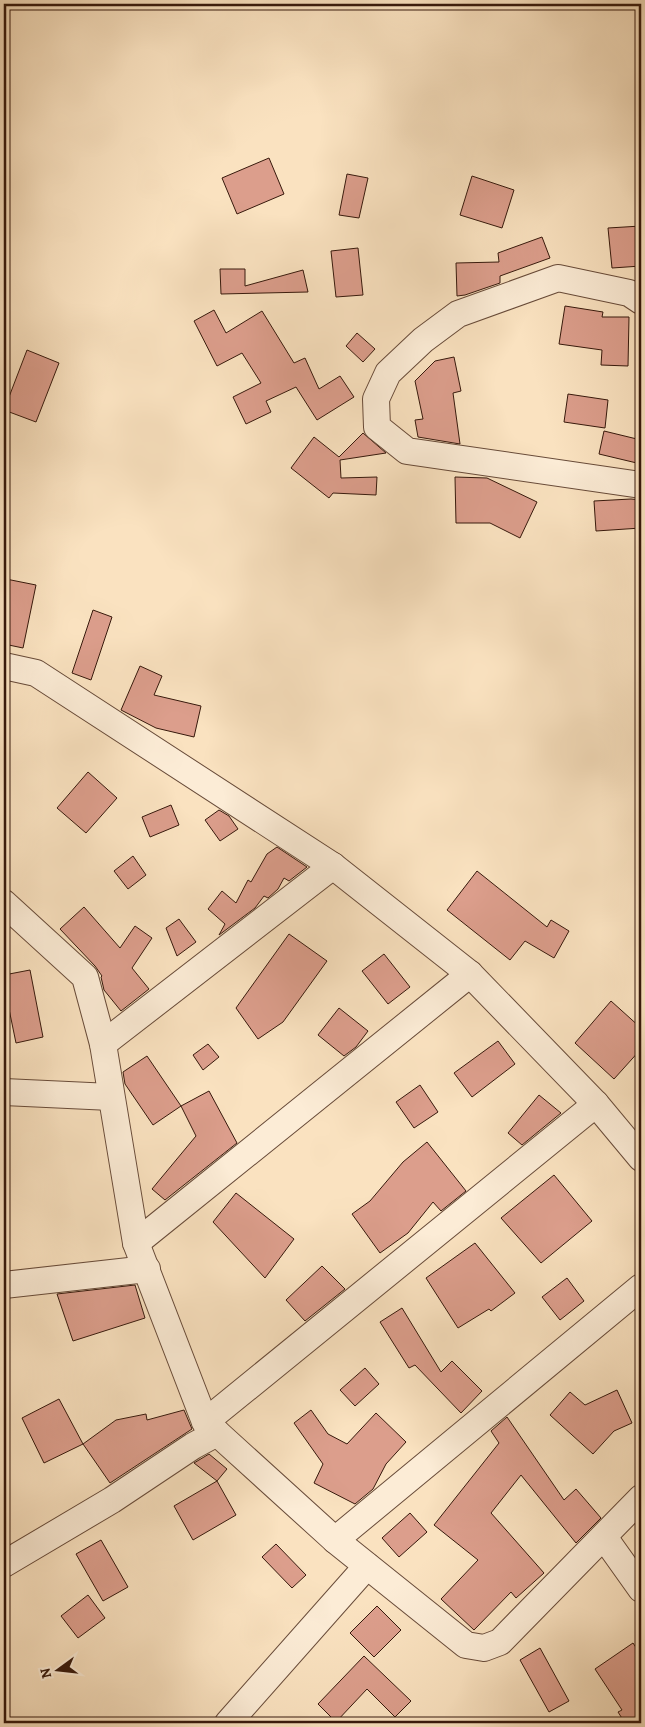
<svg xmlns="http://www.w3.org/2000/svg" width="645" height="1727" viewBox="0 0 645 1727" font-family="Alegreya,serif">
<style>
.building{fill:#dc9e8c;stroke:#37190c}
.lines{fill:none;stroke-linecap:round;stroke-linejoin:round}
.minor-casing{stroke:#684b39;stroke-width:28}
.minor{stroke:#fcecd6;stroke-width:26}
</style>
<rect width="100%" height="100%" fill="#fae2c0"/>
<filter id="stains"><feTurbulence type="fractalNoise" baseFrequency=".004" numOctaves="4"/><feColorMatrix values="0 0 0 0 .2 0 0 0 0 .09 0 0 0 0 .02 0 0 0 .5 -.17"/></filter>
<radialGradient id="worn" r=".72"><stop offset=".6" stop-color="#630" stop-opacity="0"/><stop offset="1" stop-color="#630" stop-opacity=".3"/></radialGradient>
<g class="building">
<path d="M 269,158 L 284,194 L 237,214 L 222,178 Z"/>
<path d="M 347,174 L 368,178 L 359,218 L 339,215 Z"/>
<path d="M 472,176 L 514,190 L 502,228 L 460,215 Z"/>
<path d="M 641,226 L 641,266 L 612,268 L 608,228 Z"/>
<path d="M 542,237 L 550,258 L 500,276 L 500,283 L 465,295 L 457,296 L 456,263 L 499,262 L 498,253 Z"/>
<path d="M 358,248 L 363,295 L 336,297 L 331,251 Z"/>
<path d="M 220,269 L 245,269 L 245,286 L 303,270 L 308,292 L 221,294 Z"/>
<path d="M 565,306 L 603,312 L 602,317 L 629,317 L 628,366 L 601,365 L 602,350 L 559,344 Z"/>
<path d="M 214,310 L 226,333 L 262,311 L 294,363 L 305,358 L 319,389 L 340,376 L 354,397 L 317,420 L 296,387 L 266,401 L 271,412 L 246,424 L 233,397 L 261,383 L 242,353 L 217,366 L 194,321 Z"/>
<path d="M 357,333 L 375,349 L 363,362 L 346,346 Z"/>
<path d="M 27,350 L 59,363 L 36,422 L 4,410 Z"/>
<path d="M 454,357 L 461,391 L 453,393 L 460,444 L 418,437 L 415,420 L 423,419 L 415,381 L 435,361 Z"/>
<path d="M 568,394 L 608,400 L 605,428 L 564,422 Z"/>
<path d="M 604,431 L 641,440 L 641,464 L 599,454 Z"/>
<path d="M 363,433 L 386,453 L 340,460 L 341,478 L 377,477 L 376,495 L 333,493 L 329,498 L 291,468 L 314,437 L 339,457 Z"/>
<path d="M 455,477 L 487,478 L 537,502 L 520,538 L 490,523 L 456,523 Z"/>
<path d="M 631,499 L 641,500 L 641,528 L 596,531 L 594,501 Z"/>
<path d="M 6,579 L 36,585 L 23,648 L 4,644 L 4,591 Z"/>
<path d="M 93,610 L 112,617 L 91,680 L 72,673 Z"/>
<path d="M 140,666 L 162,676 L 154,695 L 201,706 L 194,737 L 156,728 L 121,710 Z"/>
<path d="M 88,772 L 117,798 L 86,833 L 57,808 Z"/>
<path d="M 171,805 L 179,825 L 150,837 L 142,817 Z"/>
<path d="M 219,810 L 229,816 L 238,829 L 220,841 L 205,820 Z"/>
<path d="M 277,847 L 307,867 L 289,881 L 284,878 L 278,889 L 268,898 L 264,896 L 255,908 L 219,935 L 225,924 L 208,909 L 222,891 L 236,903 L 248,880 L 251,882 L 267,854 Z"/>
<path d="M 133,856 L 146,875 L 128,889 L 114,871 Z"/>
<path d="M 477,871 L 547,927 L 551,920 L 569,931 L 554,958 L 525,941 L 510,960 L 447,910 Z"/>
<path d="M 84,907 L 120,948 L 135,926 L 152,938 L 132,968 L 149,989 L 121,1011 L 104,990 L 101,977 L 102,976 L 95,966 L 60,929 Z"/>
<path d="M 179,919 L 196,942 L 177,956 L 166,928 Z"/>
<path d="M 289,934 L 327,961 L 283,1022 L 258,1039 L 236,1008 Z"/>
<path d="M 384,954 L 410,987 L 388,1004 L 362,971 Z"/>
<path d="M 30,970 L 43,1037 L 16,1043 L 9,1009 L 4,1011 L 4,975 Z"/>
<path d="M 611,1001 L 641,1028 L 641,1049 L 614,1079 L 575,1043 Z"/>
<path d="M 339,1008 L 368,1031 L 356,1047 L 344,1056 L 318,1035 Z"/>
<path d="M 498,1041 L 515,1064 L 472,1097 L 454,1073 Z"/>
<path d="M 208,1044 L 219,1057 L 203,1070 L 193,1055 Z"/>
<path d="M 147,1056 L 181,1106 L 153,1125 L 125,1084 L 123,1072 Z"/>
<path d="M 420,1085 L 438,1112 L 414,1128 L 396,1102 Z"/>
<path d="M 209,1091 L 237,1143 L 165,1200 L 152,1189 L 196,1136 L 181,1106 Z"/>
<path d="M 539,1095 L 561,1113 L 522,1145 L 508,1133 Z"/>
<path d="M 427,1142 L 466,1191 L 441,1211 L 433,1202 L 408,1233 L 380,1253 L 352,1214 L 370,1201 L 403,1162 Z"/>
<path d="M 554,1175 L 592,1221 L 541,1263 L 501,1218 Z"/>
<path d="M 236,1193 L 294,1239 L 265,1278 L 213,1222 Z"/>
<path d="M 475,1243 L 515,1293 L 491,1311 L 489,1309 L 458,1328 L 426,1278 Z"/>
<path d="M 322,1266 L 345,1289 L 305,1321 L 286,1300 Z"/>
<path d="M 567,1278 L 584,1301 L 560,1320 L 542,1297 Z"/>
<path d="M 135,1285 L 145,1318 L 73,1341 L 57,1294 Z"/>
<path d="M 402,1308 L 441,1372 L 452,1361 L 482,1391 L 461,1413 L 415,1365 L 409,1368 L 380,1322 Z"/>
<path d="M 365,1368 L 379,1384 L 355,1406 L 340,1390 Z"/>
<path d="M 617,1390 L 632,1423 L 614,1431 L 593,1454 L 550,1415 L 570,1392 L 585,1405 Z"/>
<path d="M 59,1399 L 83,1444 L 44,1463 L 22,1418 Z"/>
<path d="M 184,1410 L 192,1429 L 110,1483 L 83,1444 L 116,1420 L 146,1414 L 147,1420 Z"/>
<path d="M 311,1410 L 328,1434 L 347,1444 L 376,1413 L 406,1442 L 386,1464 L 373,1489 L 355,1504 L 314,1483 L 323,1464 L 294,1423 Z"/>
<path d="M 507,1417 L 564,1500 L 576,1489 L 601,1518 L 576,1543 L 521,1475 L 491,1513 L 544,1573 L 516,1598 L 511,1592 L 474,1630 L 441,1599 L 478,1560 L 434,1525 L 499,1443 L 491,1431 Z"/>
<path d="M 209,1454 L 227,1469 L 217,1481 L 194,1463 Z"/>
<path d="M 217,1481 L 236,1515 L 193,1540 L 174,1506 Z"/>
<path d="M 410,1513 L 427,1532 L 399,1557 L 382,1538 Z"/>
<path d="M 101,1540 L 128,1587 L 103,1601 L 76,1554 Z"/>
<path d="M 276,1544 L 306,1575 L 292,1588 L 262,1557 Z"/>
<path d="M 88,1595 L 105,1618 L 78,1638 L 61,1616 Z"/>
<path d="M 377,1606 L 401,1630 L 374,1657 L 350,1633 Z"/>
<path d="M 633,1643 L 641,1655 L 641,1716 L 631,1723 L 625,1723 L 618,1712 L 622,1710 L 595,1669 Z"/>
<path d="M 540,1648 L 569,1701 L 549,1712 L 520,1660 Z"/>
<path d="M 364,1656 L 411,1701 L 395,1717 L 367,1689 L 336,1722 L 318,1704 Z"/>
</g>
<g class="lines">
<g class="minor-casing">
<g id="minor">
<path d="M 641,301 L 629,293 L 558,278 L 458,314 L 423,340 L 388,373 L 376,399 L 377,427 L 407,451 L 641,485"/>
<path d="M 4,666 L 36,673 L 333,866 L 470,974 L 596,1104 L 641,1158"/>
<path d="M 4,903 L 85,977 L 103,1044 L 136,1243 L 205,1422 L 335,1540 L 466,1645 L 484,1648 L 500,1642 L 641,1498"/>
<path d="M 103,1044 L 333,866"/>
<path d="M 4,1092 L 111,1097"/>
<path d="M 136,1243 L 470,974"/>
<path d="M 4,1285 L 147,1269"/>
<path d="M 205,1422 L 596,1104"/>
<path d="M 604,1537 L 641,1589"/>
<path d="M 335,1540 L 641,1287"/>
<path d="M 4,1564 L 112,1500 L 193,1446 L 217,1433"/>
<path d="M 228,1723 L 367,1566"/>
</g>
</g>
<use href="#minor" class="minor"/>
</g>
<rect width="645" height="1727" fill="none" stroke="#fae2c0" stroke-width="20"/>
<rect x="5" y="5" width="635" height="1717" fill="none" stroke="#37190c" stroke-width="2.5"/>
<rect x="10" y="10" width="625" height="1707" fill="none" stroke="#37190c"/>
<g transform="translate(58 1670) rotate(255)" stroke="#fcecd6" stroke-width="4" paint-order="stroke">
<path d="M0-4L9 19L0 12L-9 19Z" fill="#37190c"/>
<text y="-8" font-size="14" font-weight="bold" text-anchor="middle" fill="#37190c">N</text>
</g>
<rect width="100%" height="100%" filter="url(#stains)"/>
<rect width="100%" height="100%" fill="url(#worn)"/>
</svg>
